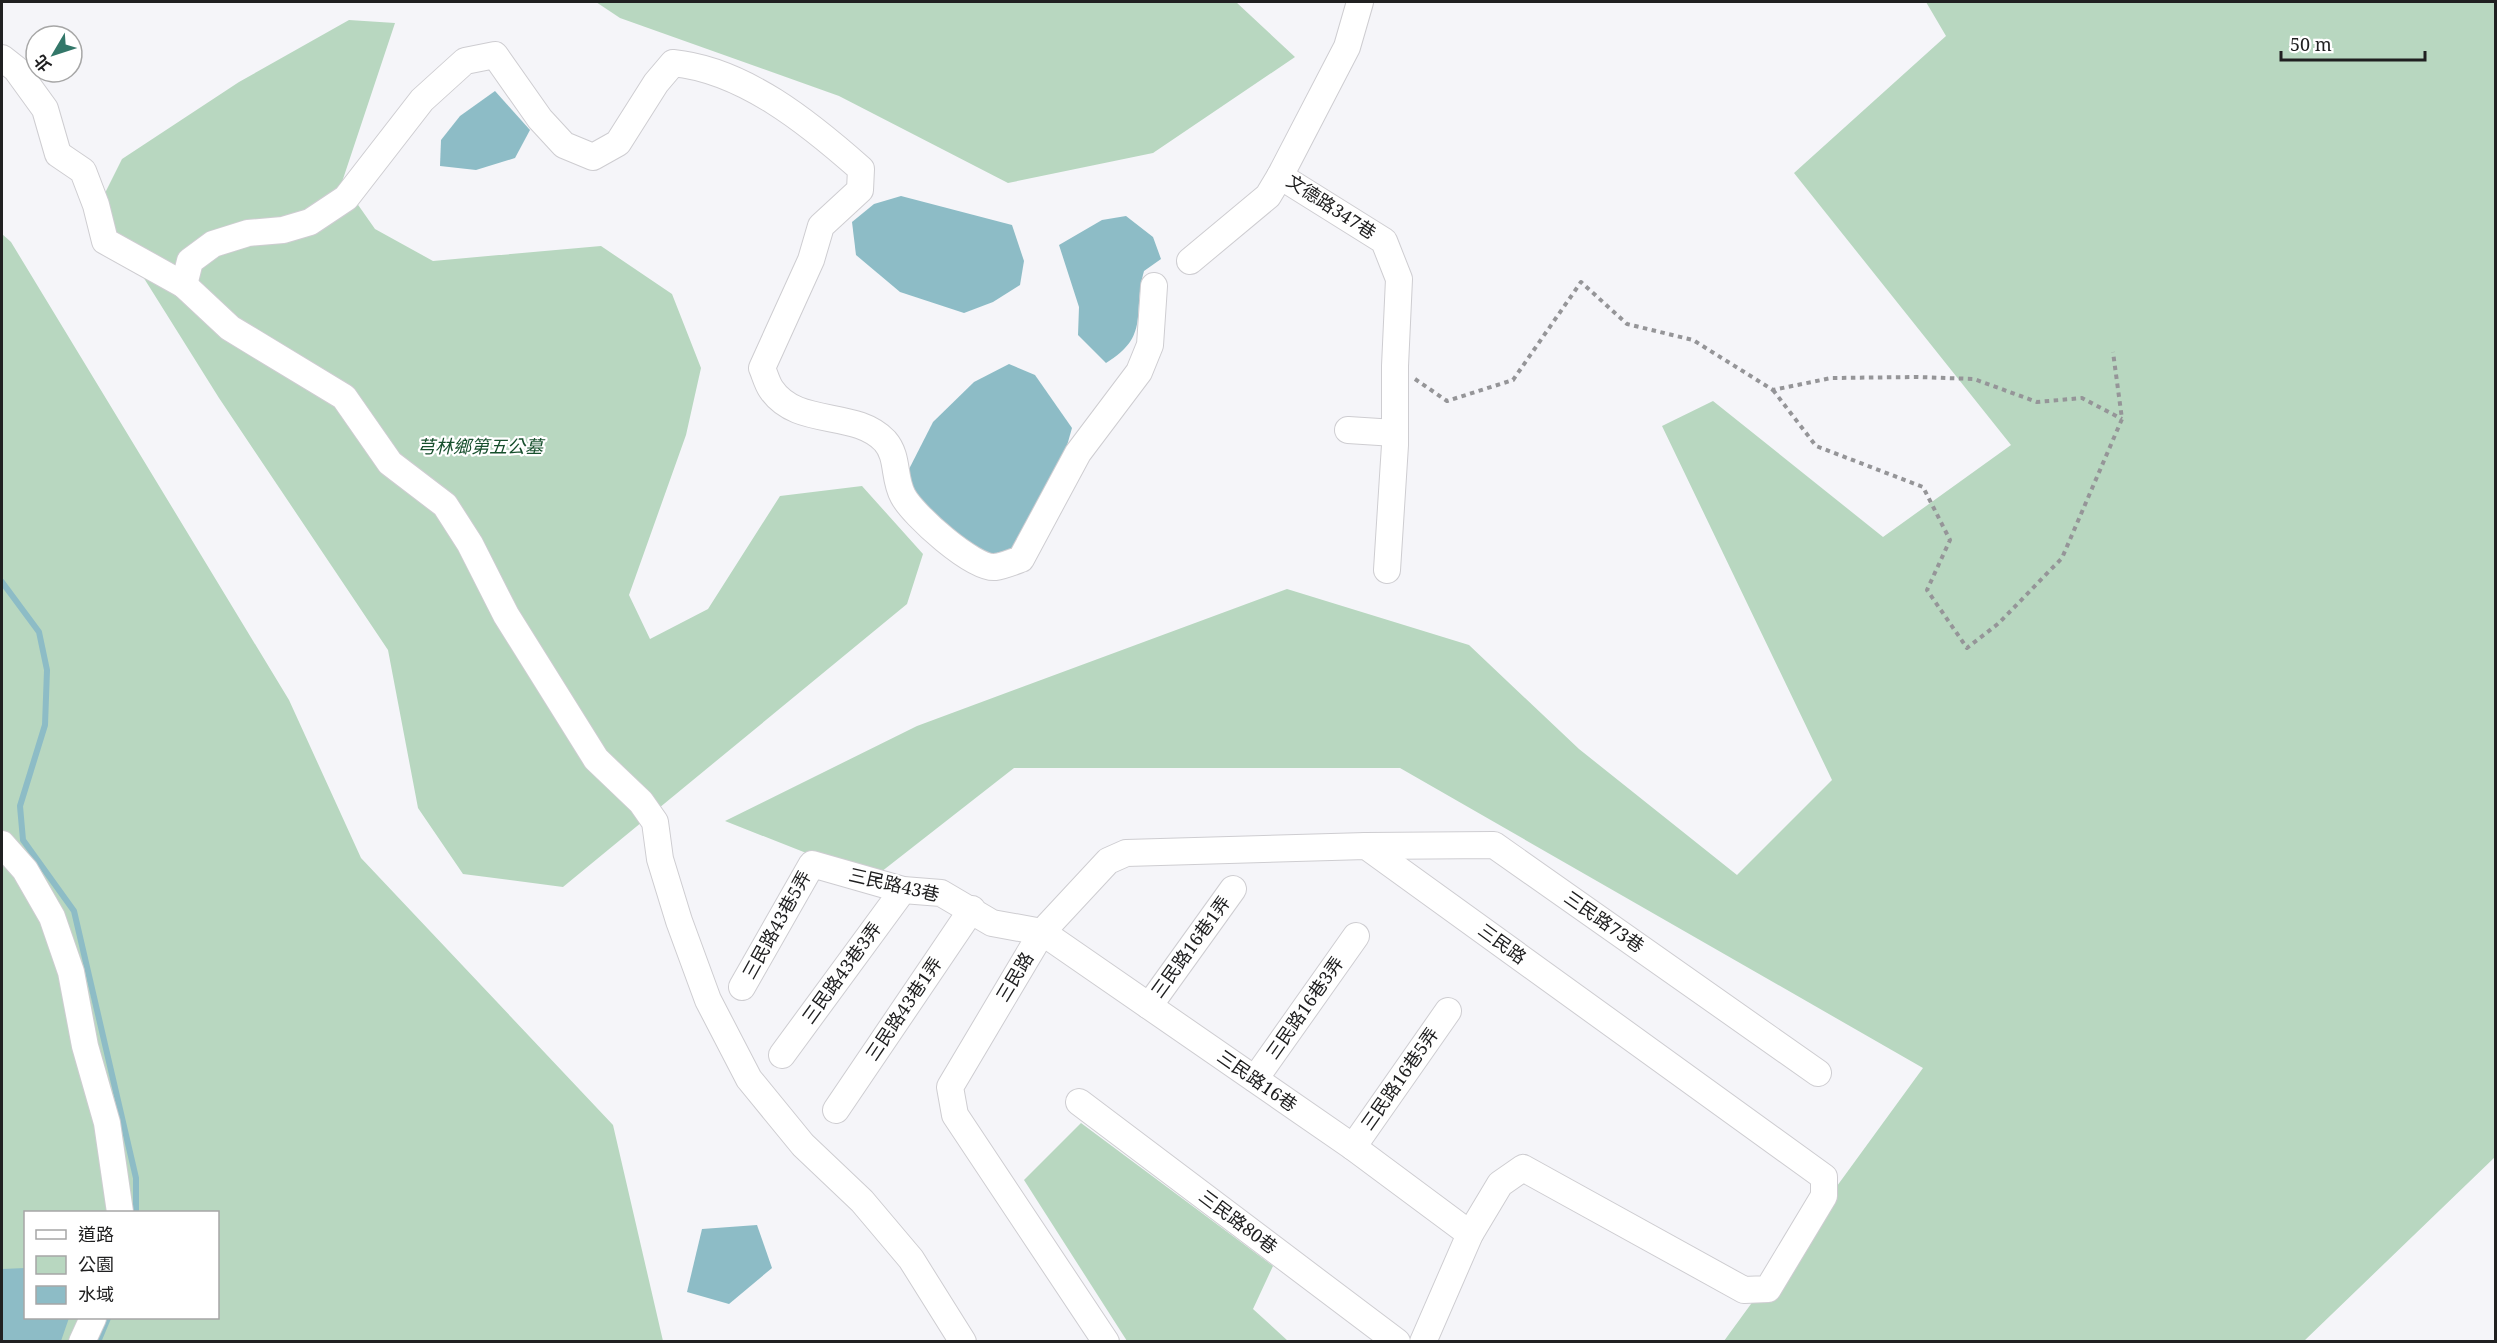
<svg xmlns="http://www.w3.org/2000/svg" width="2497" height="1343" viewBox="0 0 2497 1343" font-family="'Noto Serif','Noto Sans TC',serif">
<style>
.green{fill:#b8d7c0;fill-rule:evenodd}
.water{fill:#8dbcc6}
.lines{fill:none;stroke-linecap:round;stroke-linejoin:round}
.stream{stroke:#8dbcc6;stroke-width:6}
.minor-casing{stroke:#cecdd1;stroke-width:28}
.path{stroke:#959598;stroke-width:4;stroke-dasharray:4.5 4.5;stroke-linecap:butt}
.minor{stroke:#fff;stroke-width:26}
.labels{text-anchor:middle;stroke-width:4.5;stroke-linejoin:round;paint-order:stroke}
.street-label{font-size:18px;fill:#202021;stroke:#fff}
.park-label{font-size:18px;font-style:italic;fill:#174f2d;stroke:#fff}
</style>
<rect width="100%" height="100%" fill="#f5f5f9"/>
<g class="green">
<path d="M 596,2 L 1236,2 L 1295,57 L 1153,153 L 1008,183 L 839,96 L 620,18 Z"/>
<path d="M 1926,2 L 2495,2 L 2495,1157 L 2304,1341 L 1724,1341 L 1923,1068 L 1400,768 L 1014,768 L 872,879 L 725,821 L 917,726 L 1287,589 L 1469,645 L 1579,749 L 1737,875 L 1832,780 L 1662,426 L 1713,401 L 1883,537 L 2011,445 L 1794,173 L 1946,36 Z"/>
<path d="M 349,20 L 395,23 L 342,182 L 375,229 L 433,261 L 601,246 L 672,294 L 701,368 L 686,435 L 629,595 L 650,639 L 708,609 L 780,496 L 862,486 L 923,554 L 907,604 L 563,887 L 463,874 L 418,808 L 388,650 L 219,398 L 110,224 L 105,193 L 122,159 L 239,82 Z"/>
<path d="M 2,234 L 11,242 L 289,700 L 361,858 L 613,1125 L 663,1341 L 2,1341 ZM 26,1212 L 218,1212 L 218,1318 L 26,1318 Z"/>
<path d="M 1081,1123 L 1273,1266 L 1253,1309 L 1288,1341 L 1127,1341 L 1024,1180 Z"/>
</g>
<g class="water">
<path d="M 495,91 L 530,130 L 515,158 L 476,170 L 440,166 L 441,140 L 460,116 Z"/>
<path d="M 901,196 L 1012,225 L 1024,261 L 1020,285 L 993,302 L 964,313 L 900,292 L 856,255 L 852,222 L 874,204 Z"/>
<path d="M 1126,216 L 1153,237 L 1161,259 L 1144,271 C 1132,313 1151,336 1106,363 L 1078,335 L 1079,307 L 1059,245 L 1102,220 Z"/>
<path d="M 1009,364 L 1035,375 L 1072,428 L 1064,456 L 1018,547 L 975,559 L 907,495 L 906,475 L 933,422 L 974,382 Z"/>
<path d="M 757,1225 L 772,1268 L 729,1304 L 687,1292 L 702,1229 Z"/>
<path d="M 25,1268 L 26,1318 L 69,1318 L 61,1341 L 2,1341 L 2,1269 Z"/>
</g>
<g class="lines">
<g class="stream">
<path d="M 2,582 L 39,632 L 47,670 L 45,725 L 20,806 L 23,840 L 74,911 L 136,1178 L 136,1212"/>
<path d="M 98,1342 L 108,1318"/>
</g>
<g class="minor-casing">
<g id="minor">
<path d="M 1360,2 L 1347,47 L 1280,176 L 1384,241 L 1399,279 L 1395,366 L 1395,445 L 1387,570"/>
<path d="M 2,58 L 16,69 L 45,109 L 58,154 L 83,171 L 96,205 L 105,241 L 184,285 L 230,328 L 344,397 L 390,463 L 445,505 L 470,544 L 506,615 L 596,759 L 641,802 L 655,822 L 660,859 L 679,921 L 708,1000 L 749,1079 L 803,1145 L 862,1201 L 911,1259 L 963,1342"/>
<path d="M 1190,261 L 1268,196 L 1280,176"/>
<path d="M 184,285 L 190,261 L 213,244 L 248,233 L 283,230 L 310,222 L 346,198 L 422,100 L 465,61 L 495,55 L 540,119 L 564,145 L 593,157 L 618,143 L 656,83 L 673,63 C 744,70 809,123 861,169 L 860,190 L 821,226 L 811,260 L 762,368 C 765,375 767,383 771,389 C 797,428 855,409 885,441 C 899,457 893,478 903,496 C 913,515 973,569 995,567 C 1003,566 1013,562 1021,559 L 1078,453 L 1139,372 L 1150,345 L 1154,286"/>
<path d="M 1348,430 L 1395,433"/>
<path d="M 2,844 L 25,870 L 52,917 L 71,972 L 85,1046 L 107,1123 L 120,1212"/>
<path d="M 1366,846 L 1494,845 L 1818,1073"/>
<path d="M 742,987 L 812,864 L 903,890 L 941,893 L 992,923 L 1042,932 L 1353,1147 L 1470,1234"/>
<path d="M 1149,1006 L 1233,889"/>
<path d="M 782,1055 L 903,890"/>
<path d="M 1255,1079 L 1356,936"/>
<path d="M 1079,1102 L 1397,1342"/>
<path d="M 836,1110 L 972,909"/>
<path d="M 1353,1147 L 1448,1011"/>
<path d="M 82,1342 L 93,1318"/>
<path d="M 1106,1342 L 955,1115 L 950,1087 L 1042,932 L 1108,861 L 1126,853 L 1366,846 L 1824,1177 L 1824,1196 L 1768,1289 L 1744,1290 L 1523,1168 L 1500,1184 L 1470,1234 L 1423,1342"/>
</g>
</g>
<g class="path">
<path d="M 1415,379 L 1447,401 L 1513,380 L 1581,282 L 1627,324 L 1693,340 L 1773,390 L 1831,378 L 1918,377 L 1974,379 L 2037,402 L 2082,398 L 2122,419"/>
<path d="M 1773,390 L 1816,446 L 1923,487 L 1950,540 L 1927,590 L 1967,648 L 1999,623 L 2062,558 L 2122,419 L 2113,352"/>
</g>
<use href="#minor" class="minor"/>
</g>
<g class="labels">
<g class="street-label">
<text transform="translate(1331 207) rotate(33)" y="6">文德路347巷</text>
<text transform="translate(894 885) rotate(13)" y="6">三民路43巷</text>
<text transform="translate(1604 922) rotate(35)" y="6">三民路73巷</text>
<text transform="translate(777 925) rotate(-61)" y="6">三民路43巷5弄</text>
<text transform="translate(1502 944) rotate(36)" y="6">三民路</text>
<text transform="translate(1191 947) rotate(-54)" y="6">三民路16巷1弄</text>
<text transform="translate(842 973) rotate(-54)" y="6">三民路43巷3弄</text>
<text transform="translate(1015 977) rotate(-59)" y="6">三民路</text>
<text transform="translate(1305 1008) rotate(-55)" y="6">三民路16巷3弄</text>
<text transform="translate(904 1009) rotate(-56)" y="6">三民路43巷1弄</text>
<text transform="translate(1400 1079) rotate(-55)" y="6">三民路16巷5弄</text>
<text transform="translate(1257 1081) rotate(35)" y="6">三民路16巷</text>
<text transform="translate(1238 1222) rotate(37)" y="6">三民路80巷</text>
</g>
<g class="park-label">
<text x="480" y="453">芎林鄉第五公墓</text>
</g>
</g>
<rect width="2497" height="1343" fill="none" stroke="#202021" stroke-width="6"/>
<rect x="24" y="1211" width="195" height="108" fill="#ffffff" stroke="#a6a6a6" stroke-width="1.5"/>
<rect x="36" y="1230" width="30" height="9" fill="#ffffff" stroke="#a6a6a6" stroke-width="1.5"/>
<text x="78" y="1241" font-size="18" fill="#202021">道路</text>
<rect x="36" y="1256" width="30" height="18" fill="#b8d7c0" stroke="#a6a6a6" stroke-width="1.5"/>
<text x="78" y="1271" font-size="18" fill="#202021">公園</text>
<rect x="36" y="1286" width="30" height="18" fill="#8dbcc6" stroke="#a6a6a6" stroke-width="1.5"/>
<text x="78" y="1301" font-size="18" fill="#202021">水域</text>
<g transform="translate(54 54) rotate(231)"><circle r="28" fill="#ffffff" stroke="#a6a6a6" stroke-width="1.5"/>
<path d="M0-4.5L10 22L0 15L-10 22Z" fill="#337769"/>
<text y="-9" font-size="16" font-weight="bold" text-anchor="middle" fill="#202021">北</text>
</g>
<path d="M2281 51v9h144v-9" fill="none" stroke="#202021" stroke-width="3"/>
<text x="2290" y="51" font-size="18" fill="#202021" stroke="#ffffff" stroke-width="4.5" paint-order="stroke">50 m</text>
</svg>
